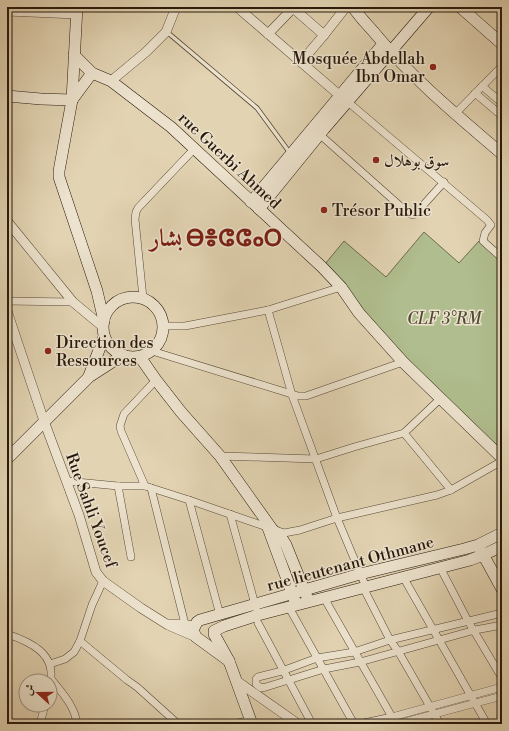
<svg xmlns="http://www.w3.org/2000/svg" width="509" height="731" viewBox="0 0 509 731" font-family="'Libre Bodoni',Amiri,'Noto Sans Tifinagh',serif">
<style>
.green{fill:#b0bd8e;stroke:#6c6b4d}
.lines{fill:none;stroke-linecap:round;stroke-linejoin:round}
.service-casing{stroke:#564836;stroke-width:5}
.minor-casing{stroke:#564836;stroke-width:8}
.tertiary-casing{stroke:#564836;stroke-width:10}
.secondary-casing{stroke:#27190c;stroke-width:12}
.service{stroke:#ece2cd;stroke-width:3.5}
.minor{stroke:#ece2cd;stroke-width:7}
.tertiary{stroke:#ece2cd;stroke-width:9}
.secondary{stroke:#ece2cd;stroke-width:11}
.poi-dot{fill:#8f2418;stroke:#ece2cd;stroke-width:1.5}
.labels{text-anchor:middle;stroke-width:3;stroke-linejoin:round;paint-order:stroke}
.poi-label{font-size:16px;fill:#27190c;stroke:#ece2cd;text-anchor:start}
.street-label{font-size:16px;fill:#27190c;stroke:#ece2cd}
.park-label{font-size:16px;font-style:italic;fill:#504a33;stroke:#ece2cd}
.town-label{font-size:24px;font-weight:bold;fill:#7a1f14;stroke:#ece2cd}
</style>
<rect width="100%" height="100%" fill="#e2d3b2"/>
<filter id="stains"><feTurbulence type="fractalNoise" baseFrequency=".005" numOctaves="4"/><feColorMatrix values="0 0 0 0 .2 0 0 0 0 .09 0 0 0 0 .02 0 0 0 .5 -.17"/></filter>
<radialGradient id="worn" r=".72"><stop offset=".6" stop-color="#630" stop-opacity="0"/><stop offset="1" stop-color="#630" stop-opacity=".3"/></radialGradient>
<path class="green" d="M 424,232 L 459,263 L 479,241 L 502,261 L 502,452 C 479,425 450,404 424,380 C 387,345 357,304 325,264 L 344,241 L 386,277 Z"/>
<g class="lines">
<g class="service-casing">
<path id="service" d="M 167,32 L 257,108 L 290,153"/>
</g>
<g class="minor-casing">
<g id="minor">
<path d="M 7,12 L 76,15"/>
<path d="M 482,86 L 502,103"/>
<path d="M 475,93 L 502,116"/>
<path d="M 348,102 L 487,220 L 491,225 L 485,233 L 483,241 L 502,258"/>
<path d="M 455,114 L 502,66"/>
<path d="M 317,132 L 408,213 L 413,215 L 418,211 L 444,182"/>
<path d="M 143,298 L 135,219 L 136,212 L 138,208 L 195,148"/>
<path d="M 7,301 L 73,302"/>
<path d="M 268,310 L 292,395 L 337,518 L 366,587"/>
<path d="M 164,326 L 185,326 L 268,310 L 341,287"/>
<path d="M 152,351 L 298,396 L 306,396 L 403,362"/>
<path d="M 404,433 L 451,490"/>
<path d="M 220,456 L 316,459 L 354,447 L 404,433 L 441,398"/>
<path d="M 66,481 L 118,486"/>
<path d="M 145,486 L 189,500 L 284,533 L 300,530 L 337,518 L 437,495 L 451,490 L 502,461"/>
<path d="M 151,488 L 185,624"/>
<path d="M 189,500 L 220,615"/>
<path d="M 230,514 L 256,608"/>
<path d="M 131,557 L 118,486 L 145,486 L 121,431 L 120,426 L 124,414 L 156,380"/>
<path d="M 443,573 L 468,621 L 502,678"/>
<path d="M 406,582 L 487,724"/>
<path d="M 366,593 L 390,640 L 398,651 L 440,724"/>
<path d="M 327,603 L 396,724"/>
<path d="M 291,611 L 354,724"/>
<path d="M 502,613 L 390,640 L 354,652 L 317,658 L 282,671 L 258,677 L 256,679 L 256,684 L 261,688 L 266,687 L 324,669 L 360,662 L 475,630 L 502,625"/>
<path d="M 258,623 L 312,724"/>
<path d="M 7,634 C 31,642 57,654 50,684"/>
<path d="M 80,641 L 127,680 L 137,687 L 178,724"/>
<path d="M 50,664 L 65,659 L 74,652 L 80,641 L 92,605 L 103,581"/>
<path d="M 51,679 C 62,693 75,706 77,724"/>
<path d="M 40,724 L 45,705"/>
<path d="M 234,724 L 251,720"/>
<path d="M 359,724 L 392,717 L 502,687"/>
<path d="M 397,724 L 502,696"/>
</g>
</g>
<g class="tertiary-casing">
<g id="tertiary">
<path d="M 237,7 L 345,100"/>
<path d="M 293,8 L 324,35"/>
<path d="M 268,34 L 294,7"/>
<path d="M 301,62 L 324,35 L 346,7"/>
<path d="M 111,81 L 146,52 L 166,32 L 176,7"/>
<path d="M 7,221 L 73,302 L 103,327"/>
<path d="M 7,311 L 44,421 L 79,515 L 96,572 L 103,581 L 141,608 L 168,625 L 196,637"/>
<path d="M 169,624 L 179,624 L 194,626"/>
<path d="M 237,681 L 298,724"/>
</g>
</g>
<g class="secondary-casing">
<g id="secondary">
<path d="M 77,7 L 72,100 L 59,171 L 59,177 L 97,291 L 104,321"/>
<path d="M 353,7 C 360,18 370,27 378,37 C 415,81 459,117 502,154"/>
<path d="M 460,7 L 502,44"/>
<path d="M 74,55 L 92,73 L 111,81 L 171,127 L 322,267 L 341,287 L 359,313 L 403,362 L 502,458"/>
<path d="M 7,96 L 41,99 L 72,100"/>
<path d="M 72,100 L 92,73"/>
<path d="M 251,202 L 383,44"/>
<path d="M 259,209 L 324,129 L 429,7"/>
<circle cx="133" cy="327" r="30"/>
<path d="M 140,357 L 156,380 L 181,412 L 220,456 L 272,529 L 281,537 L 286,545 L 307,597"/>
<path d="M 89,376 L 104,337"/>
<path d="M 7,459 L 89,377 L 123,355"/>
<path d="M 267,525 L 295,601"/>
<path d="M 480,549 L 502,589"/>
<path d="M 214,631 L 224,626 L 258,615 L 470,560 L 483,555 L 502,546"/>
<path d="M 214,634 L 229,661 L 252,724"/>
<path d="M 229,661 L 196,637 L 193,630 L 197,622 L 200,620 L 360,574 L 464,549 L 478,545 L 502,533"/>
</g>
</g>
<use href="#service" class="service"/>
<use href="#minor" class="minor"/>
<use href="#tertiary" class="tertiary"/>
<use href="#secondary" class="secondary"/>
</g>
<g class="poi-dot">
<circle cx="433" cy="67" r="4"/>
<circle cx="376" cy="160" r="4"/>
<circle cx="324" cy="210" r="4"/>
<circle cx="48" cy="351" r="4"/>
</g>
<g class="labels">
<g class="poi-label">
<text x="425" y="64" text-anchor="end">Mosquée Abdellah<tspan x="425" dy="18">Ibn Omar</tspan></text>
<text x="384" y="166">سوق بوهلال</text>
<text x="332" y="216">Trésor Public</text>
<text x="56" y="348">Direction des<tspan x="56" dy="18">Ressources</tspan></text>
</g>
<g class="street-label">
<text transform="translate(230 160) rotate(43)" y="6">rue Guerbi Ahmed</text>
<text transform="translate(92 510) rotate(70)" y="6">Rue Sahli Youcef</text>
<text transform="translate(350 563) rotate(-15)" y="6">rue lieutenant Othmane</text>
</g>
<g class="park-label">
<text x="444" y="324">CLF 3°RM</text>
</g>
<g class="town-label">
<text x="216" y="246">بشار ⴱⴻⵛⵛⴰⵔ</text>
</g>
</g>
<rect width="509" height="731" fill="none" stroke="#e2d3b2" stroke-width="24"/>
<rect x="8" y="8" width="493" height="715" fill="none" stroke="#27190c" stroke-width="2"/>
<rect x="12" y="12" width="485" height="707" fill="none" stroke="#27190c"/>
<g transform="translate(38 693) rotate(291)"><circle r="19" fill="#ece2cd" stroke="#9d9280"/>
<path d="M0-3L7 15L0 10L-7 15Z" fill="#8f2418"/>
<text y="-6" font-size="11" font-weight="bold" text-anchor="middle" fill="#27190c">ش</text>
</g>
<rect width="100%" height="100%" filter="url(#stains)"/>
<rect width="100%" height="100%" fill="url(#worn)"/>
</svg>
